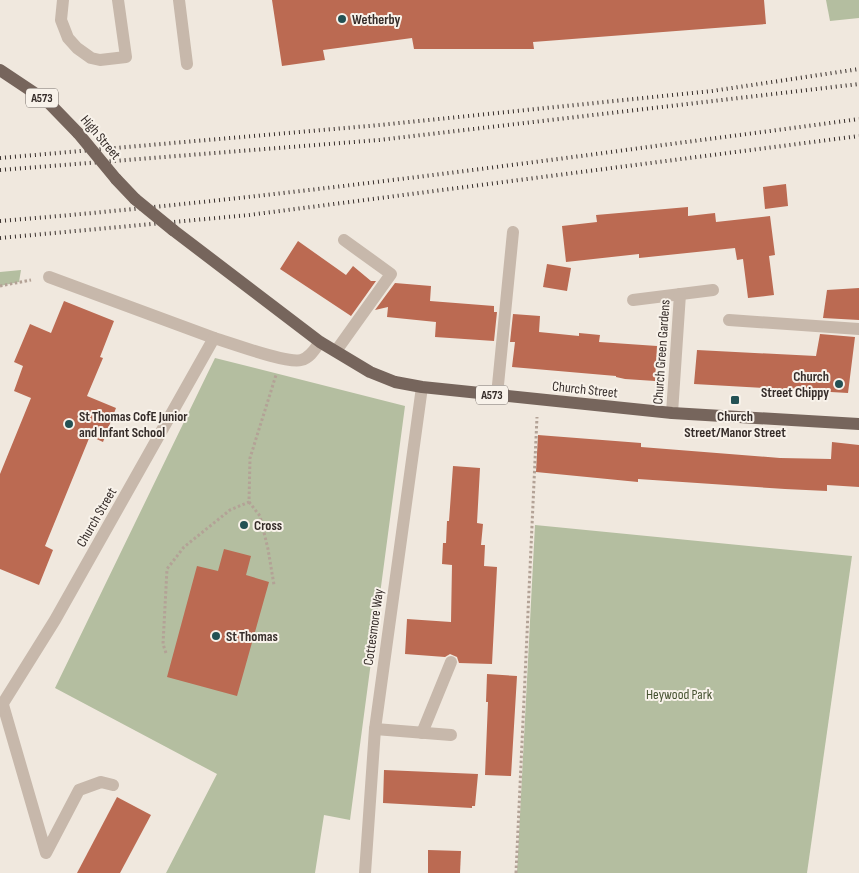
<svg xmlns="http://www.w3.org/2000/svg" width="859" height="873" viewBox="0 0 859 873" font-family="'Sofia Sans Condensed',sans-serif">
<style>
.green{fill:#b4bea0}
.building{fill:#bb6a52}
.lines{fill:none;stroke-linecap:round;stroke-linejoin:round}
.path{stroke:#b3a296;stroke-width:3;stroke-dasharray:2.5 2.5;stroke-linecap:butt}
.minor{stroke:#c7b8ab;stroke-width:12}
.major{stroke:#76655c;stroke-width:12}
.rail{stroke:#362d2a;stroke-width:4;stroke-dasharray:1 4;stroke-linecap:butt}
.major-bridge{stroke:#76655c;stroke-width:12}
.poi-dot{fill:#235154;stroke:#f8f2ea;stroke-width:2}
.labels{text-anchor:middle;stroke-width:4;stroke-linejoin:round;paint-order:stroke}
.shield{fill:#f8f2ea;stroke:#706864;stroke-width:1}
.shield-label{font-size:12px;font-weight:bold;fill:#362d2a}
.poi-label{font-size:14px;font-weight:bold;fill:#362d2a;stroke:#f8f2ea;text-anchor:start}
.street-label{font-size:14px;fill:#362d2a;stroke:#f8f2ea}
.park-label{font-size:14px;fill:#465230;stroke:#f8f2ea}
</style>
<rect width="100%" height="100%" fill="#f0e8de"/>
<g class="green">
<path d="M 826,0 L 859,0 L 859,18 L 830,21 Z"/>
<path d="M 21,270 L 19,282 L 0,286 L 0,272 Z"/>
<path d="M 215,358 L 405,406 L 350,820 L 324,815 L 315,873 L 166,873 L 217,774 L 55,688 Z"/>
<path d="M 535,525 L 852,556 L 807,873 L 517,873 Z"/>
</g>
<g class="building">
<path d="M 272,0 L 764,0 L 766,24 L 533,42 L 534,49 L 414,49 L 412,38 L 323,50 L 325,60 L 282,66 Z"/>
<path d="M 786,184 L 788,206 L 765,209 L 763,187 Z"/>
<path d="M 688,207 L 688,216 L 715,213 L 716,222 L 770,216 L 775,255 L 769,256 L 774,295 L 748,298 L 743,259 L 737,260 L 735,248 L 639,258 L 639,254 L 566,262 L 562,226 L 597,222 L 596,215 Z"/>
<path d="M 298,241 L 346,275 L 353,266 L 371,281 L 376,281 L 351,316 L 280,269 Z"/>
<path d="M 547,264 L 571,268 L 567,291 L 543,287 Z"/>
<path d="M 395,283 L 431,286 L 430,301 L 494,306 L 494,312 L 497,312 L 494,341 L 435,337 L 436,322 L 387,317 L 388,307 L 375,310 Z"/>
<path d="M 859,288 L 859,320 L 823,318 L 827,290 Z"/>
<path d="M 64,301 L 114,321 L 100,357 L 103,358 L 87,396 L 116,408 L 103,442 L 90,436 L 45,546 L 53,550 L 39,585 L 0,569 L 0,474 L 31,398 L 14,391 L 23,366 L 14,362 L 30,324 L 51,333 Z"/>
<path d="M 513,314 L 540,316 L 539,332 L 579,336 L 579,333 L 600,335 L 599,342 L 657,346 L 655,381 L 625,379 L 616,377 L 616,376 L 512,367 L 515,342 L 510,342 Z"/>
<path d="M 820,334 L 855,337 L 848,393 L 694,384 L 697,350 L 816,356 Z"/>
<path d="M 538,435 L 641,443 L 641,447 L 780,458 L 831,459 L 832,442 L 859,445 L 859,487 L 827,485 L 827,491 L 785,489 L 638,479 L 638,482 L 536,472 Z"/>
<path d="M 453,466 L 480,468 L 477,523 L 483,524 L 481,545 L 485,545 L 484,566 L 497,567 L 492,664 L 459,663 L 457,657 L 450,654 L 445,657 L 405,654 L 407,619 L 451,622 L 452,565 L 442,564 L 443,543 L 446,543 L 447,521 L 449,521 Z"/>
<path d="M 224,549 L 251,556 L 246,575 L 269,582 L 237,696 L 167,677 L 197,566 L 218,571 Z"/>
<path d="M 487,674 L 517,676 L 511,776 L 485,775 L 488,702 L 486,702 Z"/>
<path d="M 384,770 L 478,774 L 475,806 L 472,806 L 472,808 L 383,803 Z"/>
<path d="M 117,797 L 151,815 L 120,873 L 77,873 Z"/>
<path d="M 428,850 L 461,851 L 460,873 L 428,873 Z"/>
</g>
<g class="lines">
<g class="path">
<path d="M 0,286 L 31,280"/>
<path d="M 249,502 L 260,516 L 268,549 L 274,585"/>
<path d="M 166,653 L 163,644 L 167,569 L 184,547 L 230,510 L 249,502 L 250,458 L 276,375"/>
<path d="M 516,873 L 537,417"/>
</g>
<g class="minor">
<path d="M 63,0 L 61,20 L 68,38 L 77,48 L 91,58 L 100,60 L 126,57 L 118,0"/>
<path d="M 179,0 L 187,64"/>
<path d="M 49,277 L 214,338"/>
<path d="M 633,300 L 713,290"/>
<path d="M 729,320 L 859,329"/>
<path d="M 336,351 L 391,274 L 344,240"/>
<path d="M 497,395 L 513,232"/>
<path d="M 672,413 L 680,294"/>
<path d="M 3,705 L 46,853 L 79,790 L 101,782 L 113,785"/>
<path d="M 0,708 L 55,620 L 214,338 C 231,343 287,364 301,360 C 310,358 315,349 320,342"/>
<path d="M 375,729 L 451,735"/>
<path d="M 422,733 L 451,662"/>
<path d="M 365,873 L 375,729 L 422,387"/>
</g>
<g class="major">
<path d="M 0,70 L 48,102 L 78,133"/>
<path d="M 116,179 L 135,199"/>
<path d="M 173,230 L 320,342 L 370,372 L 395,382 L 422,387 L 672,413 L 859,424"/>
</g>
<g class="rail">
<path d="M 0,158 L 380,125 L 712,91 L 859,69"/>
<path d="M 0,170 L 379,140 L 859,84"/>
<path d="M 0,221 C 199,205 398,180 596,154 C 684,142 772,131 859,119"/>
<path d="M 0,238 L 249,215 L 859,136"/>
</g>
<g class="major-bridge">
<path d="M 78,133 L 116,179"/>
<path d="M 135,199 L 173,230"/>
</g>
</g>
<g class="poi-dot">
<circle cx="342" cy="19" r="5"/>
<circle cx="839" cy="384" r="5"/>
<rect x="730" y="395" width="10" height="10" rx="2.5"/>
<circle cx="69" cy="424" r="5"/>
<circle cx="244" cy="525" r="5"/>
<circle cx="216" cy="636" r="5"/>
</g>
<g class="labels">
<g class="shield">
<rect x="26" y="88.5" width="32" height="19" rx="4"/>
<rect x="476" y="385.5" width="32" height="19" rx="4"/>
</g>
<g class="shield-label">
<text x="42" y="102">A573</text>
<text x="492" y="399">A573</text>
</g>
<g class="poi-label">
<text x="352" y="24">Wetherby</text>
<text x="829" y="381" text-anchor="end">Church<tspan x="829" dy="16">Street Chippy</tspan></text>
<text x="79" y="421">St Thomas CofE Junior<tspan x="79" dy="16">and Infant School</tspan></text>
<text x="735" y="421" text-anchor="middle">Church<tspan x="735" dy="16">Street/Manor Street</tspan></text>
<text x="254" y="530">Cross</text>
<text x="226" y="641">St Thomas</text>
</g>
<g class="street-label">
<text transform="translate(101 137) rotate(50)" y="5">High Street</text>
<text transform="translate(661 352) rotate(-86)" y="5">Church Green Gardens</text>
<text transform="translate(585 389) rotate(6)" y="5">Church Street</text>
<text transform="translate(96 517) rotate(-60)" y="5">Church Street</text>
<text transform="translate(373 627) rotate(-82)" y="5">Cottesmore Way</text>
</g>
<g class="park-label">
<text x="679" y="699">Heywood Park</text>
</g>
</g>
</svg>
